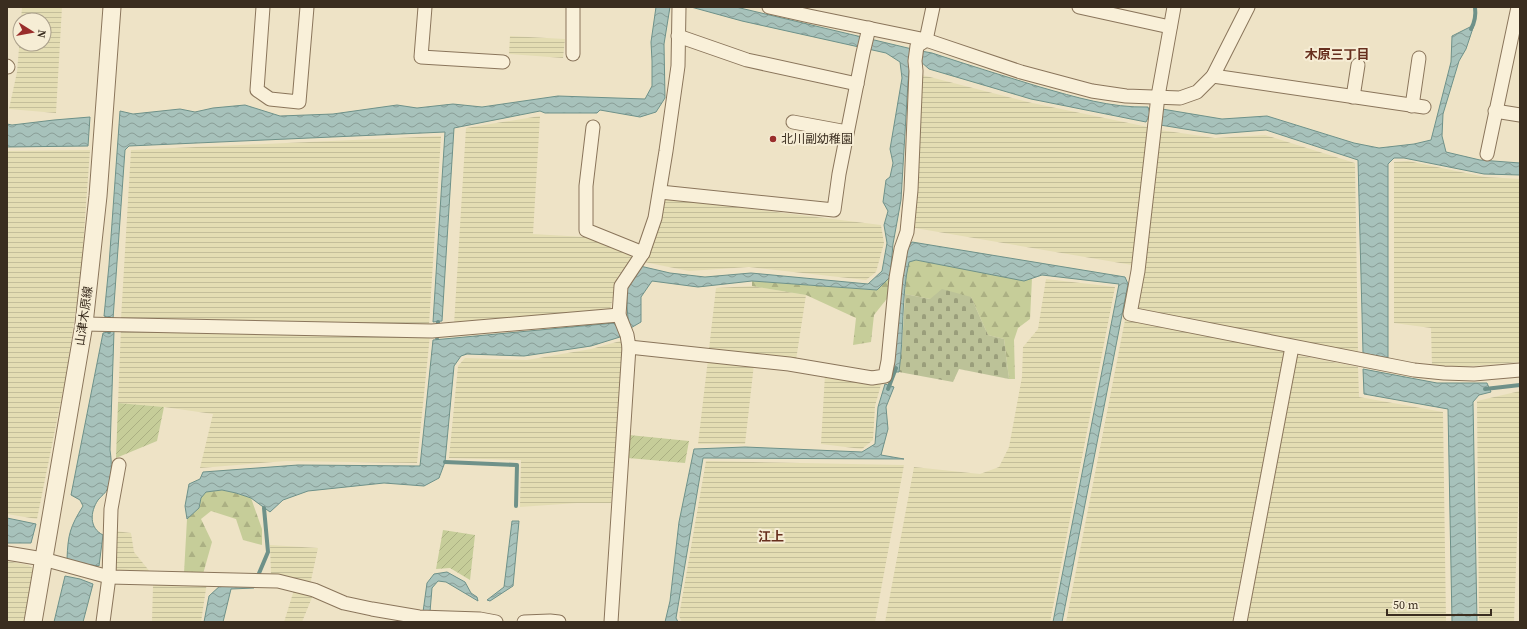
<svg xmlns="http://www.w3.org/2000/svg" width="1527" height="629" viewBox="0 0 1527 629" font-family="'Source Serif 4','Noto Sans JP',serif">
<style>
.farmland{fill:url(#farmland-rules)}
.forest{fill:url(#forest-firs)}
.cemetery{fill:url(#cemetery-stones)}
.garden{fill:url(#garden-furrows)}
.water{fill:url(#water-waves);stroke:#6e9189}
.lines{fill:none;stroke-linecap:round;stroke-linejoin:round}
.stream{stroke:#6e9189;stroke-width:4}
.minor-casing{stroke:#8a755b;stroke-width:15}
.tertiary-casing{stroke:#8a755b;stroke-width:19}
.minor{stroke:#f9f0d9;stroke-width:13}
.tertiary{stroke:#f9f0d9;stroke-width:17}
.poi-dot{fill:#992d2b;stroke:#f6edd5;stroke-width:1.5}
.labels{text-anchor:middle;stroke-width:4;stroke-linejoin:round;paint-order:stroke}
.poi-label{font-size:12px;fill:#3a2d1f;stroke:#f6edd5;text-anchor:start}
.street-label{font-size:12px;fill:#3a2d1f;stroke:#f6edd5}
.neighbourhood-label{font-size:13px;font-weight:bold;fill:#672f1e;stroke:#f6edd5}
</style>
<defs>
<pattern id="farmland-rules" width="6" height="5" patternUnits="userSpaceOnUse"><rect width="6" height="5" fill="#e4ddb3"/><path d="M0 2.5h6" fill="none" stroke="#c4be9a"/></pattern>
<pattern id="forest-firs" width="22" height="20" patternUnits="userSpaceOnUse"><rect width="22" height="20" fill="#c6cd99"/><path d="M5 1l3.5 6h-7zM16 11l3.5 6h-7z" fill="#abb083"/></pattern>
<pattern id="cemetery-stones" width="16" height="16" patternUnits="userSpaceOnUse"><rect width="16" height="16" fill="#bcc298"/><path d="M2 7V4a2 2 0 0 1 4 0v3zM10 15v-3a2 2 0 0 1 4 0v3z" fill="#9a9e7b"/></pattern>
<pattern id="garden-furrows" width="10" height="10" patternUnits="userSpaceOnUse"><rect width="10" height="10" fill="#c6cd99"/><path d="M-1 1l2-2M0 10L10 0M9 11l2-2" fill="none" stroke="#abb083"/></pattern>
<pattern id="water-waves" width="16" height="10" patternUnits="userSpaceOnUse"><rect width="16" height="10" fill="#a7c2bb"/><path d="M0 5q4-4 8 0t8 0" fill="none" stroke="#899e97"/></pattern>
</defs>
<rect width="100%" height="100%" fill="#eee3c6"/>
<g class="farmland">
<path d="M 22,7 L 62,7 L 56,113 L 9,109 L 17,72 L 20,36 L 20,44 L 44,44 L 44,20 L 21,20 Z"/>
<path d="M 510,36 L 565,39 L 563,58 L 509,54 Z"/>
<path d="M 922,75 L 1032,103 L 1148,127 L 1132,265 L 915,228 Z"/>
<path d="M 540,116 L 533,234 L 585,237 L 634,256 L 618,276 L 610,310 L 454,325 L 466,128 Z"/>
<path d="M 1160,130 L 1215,138 L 1265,135 L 1355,163 L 1358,352 L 1138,310 L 1145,269 Z"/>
<path d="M 441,136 L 429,325 L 121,319 L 131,150 Z"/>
<path d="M 90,150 L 81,275 L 66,376 L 37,519 L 7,514 L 7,151 Z"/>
<path d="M 1408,161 L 1485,177 L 1520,179 L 1520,362 L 1461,367 L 1432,366 L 1431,328 L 1394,323 L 1394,162 Z"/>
<path d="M 663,198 L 881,225 L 884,243 L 876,272 L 866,280 L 749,267 L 689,271 L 644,262 Z"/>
<path d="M 1046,279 L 1115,287 L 1050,622 L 885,622 L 914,467 L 980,474 L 999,467 L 1009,447 L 1022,377 L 1023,347 L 1038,329 Z"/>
<path d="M 752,286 L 806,295 L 796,360 L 709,349 L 716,288 Z"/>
<path d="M 1125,320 L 1285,351 L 1232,622 L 1066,622 Z"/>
<path d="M 121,328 L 430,335 L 417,463 L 286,461 L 200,468 L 213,414 L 164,407 L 118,403 Z"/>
<path d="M 624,340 L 611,503 L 577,503 L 520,507 L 521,460 L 449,458 L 458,366 L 465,358 L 527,360 L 591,349 Z"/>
<path d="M 1297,355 L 1358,367 L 1359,397 L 1443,412 L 1446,622 L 1245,622 Z"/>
<path d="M 708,359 L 754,364 L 745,444 L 698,444 Z"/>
<path d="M 825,374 L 882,381 L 875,406 L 873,440 L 862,449 L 821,444 Z"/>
<path d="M 1520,391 L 1520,454 L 1514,622 L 1479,622 L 1477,401 Z"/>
<path d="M 706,461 L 904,465 L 875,622 L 682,622 L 679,616 Z"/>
<path d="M 115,531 L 131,533 L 134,552 L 151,573 L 114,570 Z"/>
<path d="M 270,545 L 318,548 L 310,585 L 271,574 Z"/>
<path d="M 7,561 L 28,565 L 34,569 L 25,622 L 7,622 Z"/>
<path d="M 207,582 L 201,622 L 152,622 L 153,585 Z"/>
<path d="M 294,590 L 313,595 L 302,622 L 284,622 Z"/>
</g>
<g class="forest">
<path d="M 916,260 L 1024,280 L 1032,278 L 1030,319 L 1018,328 L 1014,340 L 1015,379 L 1009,379 L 1004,339 L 988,335 L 971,297 L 930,299 L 905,294 L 906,276 L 909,262 Z"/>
<path d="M 890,277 L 889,296 L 874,315 L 871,342 L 853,345 L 856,318 L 806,295 L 752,286 L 752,281 L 876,290 Z"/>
<path d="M 222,490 L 236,493 L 251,498 L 262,529 L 262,545 L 243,540 L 236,519 L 211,511 L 201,519 L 212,542 L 203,574 L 184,573 L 187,519 L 199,508 L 201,497 L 206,492 Z"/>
</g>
<path class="cemetery" d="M 942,289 L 971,297 L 988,335 L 1004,339 L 1009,379 L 959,369 L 953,382 L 899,372 L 902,346 L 905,294 L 930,299 Z"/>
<g class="garden">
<path d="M 118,403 L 164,407 L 157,441 L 116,458 Z"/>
<path d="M 629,435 L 689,441 L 685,463 L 628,458 Z"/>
<path d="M 443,530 L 475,535 L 470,580 L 450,568 L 436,569 Z"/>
</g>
<g class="water">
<path d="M 656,7 L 670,7 L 664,44 L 665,98 L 656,112 L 640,117 L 600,110 L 597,113 L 545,113 L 540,111 L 454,128 L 442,321 L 433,322 L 445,132 L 129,146 L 125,150 L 113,319 L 104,316 L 109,265 L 120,111 L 133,114 L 180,109 L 195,112 L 213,108 L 245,105 L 280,116 L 333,114 L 397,105 L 417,108 L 453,104 L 482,107 L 558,96 L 645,99 L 652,86 L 652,61 L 651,42 Z"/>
<path d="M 691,7 L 736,7 L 912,49 L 908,82 L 901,200 L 893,244 L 890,277 L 877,290 L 752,281 L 698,287 L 652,281 L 641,297 L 641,322 L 629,329 L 627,307 L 627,288 L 640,266 L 670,273 L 705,277 L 751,273 L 868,284 L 882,271 L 887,243 L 884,225 L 888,211 L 883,202 L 886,180 L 890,177 L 893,163 L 890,149 L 902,78 L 900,62 L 886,53 L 742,21 Z"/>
<path d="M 1474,25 L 1466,49 L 1459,61 L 1443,114 L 1442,136 L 1446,152 L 1480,160 L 1520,163 L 1520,175 L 1484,174 L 1404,158 L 1394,158 L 1388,164 L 1388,358 L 1363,353 L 1358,160 L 1266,130 L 1216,134 L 1160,125 L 1162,109 L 1222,119 L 1267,116 L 1354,143 L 1379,148 L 1414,144 L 1431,140 L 1451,62 L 1452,36 Z"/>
<path d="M 921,51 L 932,53 C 968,65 1004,76 1040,87 C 1075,97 1111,108 1148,107 L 1150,114 L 1146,122 L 1031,99 L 929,69 L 920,61 Z"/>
<path d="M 90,117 L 88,146 L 7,147 L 7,124 L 12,125 L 54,120 Z"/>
<path d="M 912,242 L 1125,277 L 1128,284 L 1062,622 L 1053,622 L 1119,284 L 1042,275 L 1024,281 L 916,260 L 909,262 C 901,296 904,337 899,372 L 892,372 L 901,279 L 906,250 Z"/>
<path d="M 614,323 L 619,330 L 620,337 L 591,346 L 524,356 L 467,354 L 461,356 L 454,366 L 445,462 L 439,478 L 424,486 L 384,483 L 308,491 L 283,500 L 270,512 L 251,498 L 236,493 L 222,490 L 206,492 L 201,498 L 199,508 L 187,519 L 185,506 L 189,484 L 200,479 L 203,472 L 298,465 L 420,466 L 433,340 Z"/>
<path d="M 114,331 L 110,450 C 112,464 112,474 108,488 C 106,493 101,496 98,500 C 90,512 89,528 103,535 L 99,566 L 84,564 L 67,559 C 68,534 70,527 83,506 L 80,500 L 71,495 L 103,333 Z"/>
<path d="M 1363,369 L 1437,383 L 1487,383 L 1491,392 L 1479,395 L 1473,402 L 1477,622 L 1452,622 L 1448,409 L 1364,394 Z"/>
<path d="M 885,384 L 894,387 L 886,407 L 888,429 L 881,455 L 904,459 L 703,458 L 676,618 L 678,622 L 665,622 L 670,601 L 679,522 L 694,449 L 745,447 L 862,452 L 875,444 L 878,407 Z"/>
<path d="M 7,518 L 36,524 L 31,543 L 7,543 Z"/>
<path d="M 512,521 L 519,521 L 513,586 L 490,601 L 487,600 L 504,587 Z"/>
<path d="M 447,572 L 465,582 L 471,593 L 477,597 L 478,601 L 446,582 L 438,581 L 432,588 L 430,612 L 423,612 L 427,583 L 434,574 Z"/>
<path d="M 65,576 L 80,579 L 93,584 L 83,622 L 54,622 Z"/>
<path d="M 222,584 L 257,584 L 254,588 L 231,589 L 223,622 L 204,622 L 209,596 Z"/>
</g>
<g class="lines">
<g class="stream">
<path d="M 1471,29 C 1475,22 1476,15 1475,7"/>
<path d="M 109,332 L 109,318"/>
<path d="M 437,338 L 438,322"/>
<path d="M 888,389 L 896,368"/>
<path d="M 1485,389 L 1520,385"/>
<path d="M 445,462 L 517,465 L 516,506"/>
<path d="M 257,578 L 268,552 L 264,508"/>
</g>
<g class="minor-casing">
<g id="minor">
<path d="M 263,7 L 257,90 L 270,99 L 299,102 L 307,7"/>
<path d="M 425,7 L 421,57 L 503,62"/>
<path d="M 769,7 L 809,16 L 926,40 L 1021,72 L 1092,91 L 1126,96 L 1180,98 L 1197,92 L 1213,76 L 1248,7"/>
<path d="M 1079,7 L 1170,27"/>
<path d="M 1174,7 L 1158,96 L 1138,271 L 1130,314 L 1414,370 L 1444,373 L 1474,374 L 1520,370"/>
<path d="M 678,36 L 747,60 L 857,84"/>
<path d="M 573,54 L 573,7"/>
<path d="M 7,66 L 8,67"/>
<path d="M 1213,76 L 1424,107"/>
<path d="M 1353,97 L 1358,65"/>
<path d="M 1412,106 L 1419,58"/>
<path d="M 1495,111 L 1520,115"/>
<path d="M 793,122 L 847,132"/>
<path d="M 593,127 L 586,186 L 586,230 L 643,253"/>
<path d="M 1487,154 L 1518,7"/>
<path d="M 660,192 L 834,210 L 839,174 L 863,53 L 869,28"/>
<path d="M 84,324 L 432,331 L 619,315"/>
<path d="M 629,347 L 789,364 L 872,378 L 885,376 L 888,361 L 896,278 L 901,249 L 907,232 L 911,190 L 916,71 L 915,61 L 917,46 L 926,40 L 933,7"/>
<path d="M 7,553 L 43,559 L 109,577 L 278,581 L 314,590 L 344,603 L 372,609 L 419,617 L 480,619 L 496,622"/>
<path d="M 103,622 L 109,577 L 111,509 L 119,465"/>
<path d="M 524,622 L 550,621 L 559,622"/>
<path d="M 611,622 L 629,347 L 627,335 L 619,315 L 621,286 L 643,253 L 655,218 L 666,151 L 678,66 L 679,7"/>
<path d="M 1240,622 L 1292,347"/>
</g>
</g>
<g class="tertiary-casing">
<path id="tertiary" d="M 33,622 L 84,324 L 98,196 L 112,7"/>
</g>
<use href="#minor" class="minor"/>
<use href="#tertiary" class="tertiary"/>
</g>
<circle class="poi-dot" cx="773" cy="139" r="4"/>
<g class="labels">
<g class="poi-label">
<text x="781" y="143">北川副幼稚園</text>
</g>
<g class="street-label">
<text transform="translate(84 316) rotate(-82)" y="4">山津木原線</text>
</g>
<g class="neighbourhood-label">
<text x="1337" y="59">木原三丁目</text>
<text x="771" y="541">江上</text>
</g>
</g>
<rect width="1527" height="629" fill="none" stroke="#3a2d1f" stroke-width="16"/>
<g transform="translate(32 32) rotate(101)"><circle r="19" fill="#f6edd5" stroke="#aba08c"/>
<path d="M0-3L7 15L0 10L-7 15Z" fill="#992d2b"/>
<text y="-6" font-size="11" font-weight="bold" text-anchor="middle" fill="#3a2d1f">N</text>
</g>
<path d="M1387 609v6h104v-6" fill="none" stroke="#3a2d1f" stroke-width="2"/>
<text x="1393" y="609" font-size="12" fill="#3a2d1f" stroke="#f6edd5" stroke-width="3" paint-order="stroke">50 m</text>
</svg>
